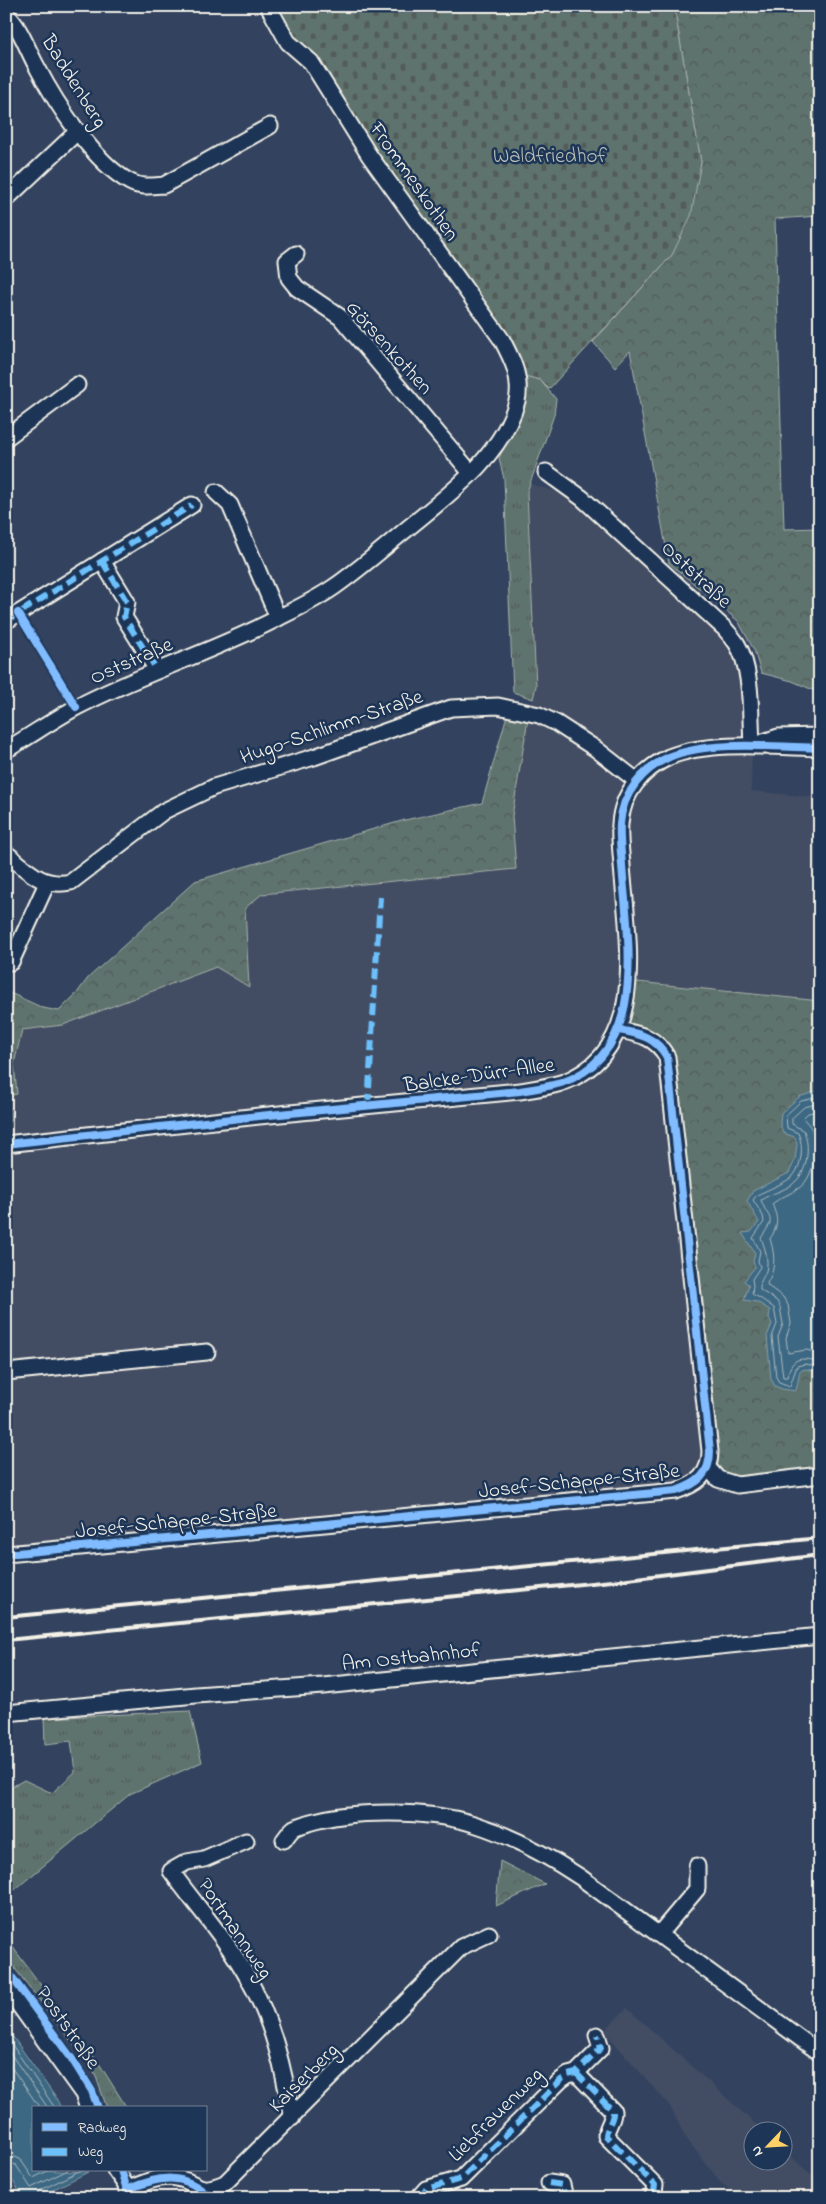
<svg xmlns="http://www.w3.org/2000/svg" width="826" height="2204" viewBox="0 0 826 2204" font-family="'Indie Flower',sans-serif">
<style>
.built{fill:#434d64}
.grass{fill:url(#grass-tufts);stroke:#a9b2ab}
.forest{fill:url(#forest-crowns);stroke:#a9b2ab}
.cemetery{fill:url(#cemetery-stones);stroke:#a9b2ab}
.water{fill:#3d6883;stroke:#869fab}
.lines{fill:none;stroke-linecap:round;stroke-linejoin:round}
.shore{stroke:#abbac0;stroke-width:1}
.minor-casing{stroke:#f4f1e8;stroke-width:19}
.minor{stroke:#1d3557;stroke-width:15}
.rail{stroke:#f4f1e8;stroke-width:4}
.quiet{stroke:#6cc0fc;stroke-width:6;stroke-dasharray:12 6;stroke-linecap:butt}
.cycleway-casing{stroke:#1d3557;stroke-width:11}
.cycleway{stroke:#80bcff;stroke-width:8}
.labels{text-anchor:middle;stroke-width:5;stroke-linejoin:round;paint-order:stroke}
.street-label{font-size:21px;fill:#f4f1e8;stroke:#1d3557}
.park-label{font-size:21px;fill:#b8bfb7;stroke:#1d3557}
</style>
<defs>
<pattern id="grass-tufts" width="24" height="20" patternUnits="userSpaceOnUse" patternTransform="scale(1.25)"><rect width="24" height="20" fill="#5e736e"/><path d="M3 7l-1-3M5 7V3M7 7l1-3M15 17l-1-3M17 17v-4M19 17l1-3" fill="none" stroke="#525b58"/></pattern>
<pattern id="forest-crowns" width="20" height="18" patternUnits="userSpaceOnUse" patternTransform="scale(1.25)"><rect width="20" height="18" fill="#5e736e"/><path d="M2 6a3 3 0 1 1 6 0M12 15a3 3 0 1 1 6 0" fill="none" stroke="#525b58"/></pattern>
<pattern id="cemetery-stones" width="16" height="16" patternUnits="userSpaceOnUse" patternTransform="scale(1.25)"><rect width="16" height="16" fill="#5e736e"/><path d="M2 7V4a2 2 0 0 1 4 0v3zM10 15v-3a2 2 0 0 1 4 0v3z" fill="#525b58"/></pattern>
</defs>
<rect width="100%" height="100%" fill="#33435f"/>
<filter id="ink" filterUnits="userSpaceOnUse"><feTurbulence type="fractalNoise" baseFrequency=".02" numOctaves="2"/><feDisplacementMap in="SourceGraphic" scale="10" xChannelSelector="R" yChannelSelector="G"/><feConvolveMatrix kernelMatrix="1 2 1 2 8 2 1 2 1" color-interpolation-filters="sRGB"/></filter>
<g filter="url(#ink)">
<g class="built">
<path d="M 562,483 L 737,644 L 752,745 L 751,791 L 820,798 L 820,1001 L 629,981 L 662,1048 L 710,1451 L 691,1486 L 6,1554 L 6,1121 L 11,1121 L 8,1095 L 17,1094 L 14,1064 L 22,1030 L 63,1025 L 216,967 L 249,987 L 245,908 L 262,894 L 516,869 L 512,816 L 523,739 L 536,686 L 527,492 L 529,484 L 555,491 Z"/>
<path d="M 627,2008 L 763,2131 L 754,2132 L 754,2162 L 784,2162 L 784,2150 L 820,2183 L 818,2198 L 743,2198 L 722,2184 L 686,2138 L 670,2106 L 604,2031 Z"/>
<path d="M 494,2189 L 534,2198 L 492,2198 Z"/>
</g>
<g class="grass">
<path d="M 517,374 L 540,380 L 556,399 L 554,415 L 527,492 L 536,686 L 533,699 L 513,692 L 504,479 L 499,458 L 525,398 L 518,385 Z"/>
<path d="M 190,1711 L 202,1762 L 130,1794 L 6,1897 L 6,1790 L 24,1780 L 52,1793 L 75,1772 L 71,1741 L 45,1744 L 44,1718 Z"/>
<path d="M 6,1938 L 100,2065 L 127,2108 L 107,2108 L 94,2071 L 6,1957 Z"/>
</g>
<g class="forest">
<path d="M 674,6 L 820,6 L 820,216 L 775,219 L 784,529 L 820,528 L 820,693 L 792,681 L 761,673 L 754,650 L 738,621 L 669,563 L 630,351 L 615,367 L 593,342 L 672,255 L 701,162 Z"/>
<path d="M 507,715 L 528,719 L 512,816 L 516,869 L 262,894 L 245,908 L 249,987 L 216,967 L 63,1025 L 22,1030 L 14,1064 L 17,1094 L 8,1096 L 11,1121 L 6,1121 L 6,1011 L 9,999 L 6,998 L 6,991 L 43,1008 L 59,1011 L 77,993 L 88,978 L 195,881 L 405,820 L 482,803 Z"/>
<path d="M 628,981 L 820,1001 L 820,1475 L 746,1484 L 708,1468 L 667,1057 L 619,1030 Z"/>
<path d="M 500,1861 L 545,1884 L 496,1906 Z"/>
</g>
<path class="cemetery" d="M 268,6 L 674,6 L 701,162 L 691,216 L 672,255 L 549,389 L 540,380 L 517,374 Z"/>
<g class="water">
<path d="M 817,1091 L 820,1093 L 820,1372 L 805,1369 L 800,1371 L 796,1391 L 782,1389 L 775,1386 L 771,1379 L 767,1336 L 772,1324 L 769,1318 L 770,1310 L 757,1302 L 744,1300 L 749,1285 L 744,1281 L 755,1267 L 753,1262 L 755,1253 L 742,1233 L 751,1232 L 759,1222 L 747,1201 L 753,1191 L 789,1173 L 795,1160 L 797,1144 L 795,1137 L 783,1133 L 780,1123 L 781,1113 L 799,1097 Z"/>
<path d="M 6,2027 L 56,2098 L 61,2108 L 34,2108 L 34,2170 L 88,2172 L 36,2198 L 23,2198 L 6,2169 Z"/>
</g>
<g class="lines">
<g class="shore">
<path d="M 820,1097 L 801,1101 L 786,1115 L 787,1128 L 798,1133 C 804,1145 802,1166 793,1176 C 787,1182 765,1191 757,1195 L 753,1200 L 763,1216 L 764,1222 L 753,1238 L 760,1251 L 758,1261 L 760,1267 L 752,1279 L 753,1285 L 752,1294 L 760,1298 L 774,1308 L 777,1324 L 772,1337 L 776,1377 L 779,1382 L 790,1386 L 797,1366 L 805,1364 L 820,1367"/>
<path d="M 820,1103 L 804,1107 L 792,1118 L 792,1124 L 804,1131 C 810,1145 808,1170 796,1181 C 788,1190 771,1193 761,1200 C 769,1222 777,1215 761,1238 C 765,1248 769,1260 766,1271 C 763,1280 760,1278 760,1290 L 777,1301 L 780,1307 L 783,1324 L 778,1337 L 783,1377 L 787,1377 C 793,1354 801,1359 820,1361"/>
<path d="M 820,1111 L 808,1113 L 803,1118 C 806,1122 810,1125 812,1130 C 819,1146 814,1178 799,1188 C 791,1194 780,1197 772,1204 C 778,1218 779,1225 770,1239 C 775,1254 776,1270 767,1283 L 768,1286 L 783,1297 L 788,1305 L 791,1323 L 786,1338 L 788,1353 L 806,1350 L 820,1353"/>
<path d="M 6,2036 L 55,2108"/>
<path d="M 6,2047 L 48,2108"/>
<path d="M 6,2060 L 40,2108"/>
<path d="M 6,2154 L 20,2159 L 33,2178 L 50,2170"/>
<path d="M 6,2162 L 16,2165 L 31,2188 L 68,2170"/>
<path d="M 36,2198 L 39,2191 L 81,2170"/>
</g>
<g class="minor-casing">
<g id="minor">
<path d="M 6,14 C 21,28 27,49 37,67 C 55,102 94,163 130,182 C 141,188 152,186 164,185 L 270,126"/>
<path d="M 6,199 L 78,131"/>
<path d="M 296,254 L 287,261 L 289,278 L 297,288 L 340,317 L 471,473"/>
<path d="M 6,438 L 77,385"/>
<path d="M 546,472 L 582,498 L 725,629 C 729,634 734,639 737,644 C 753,670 750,716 752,745"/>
<path d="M 216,492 L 230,505 L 278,618"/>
<path d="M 102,561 L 127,602 L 124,617 L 157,670"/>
<path d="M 6,621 L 192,505"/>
<path d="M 763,742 L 778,737 L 820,736"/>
<path d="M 6,750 C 30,736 53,720 77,707 C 142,673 213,652 278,618 C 296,609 317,599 334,587 C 357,571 380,551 402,533 C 445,497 502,458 517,401 C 522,378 512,359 502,340 L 369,155 L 311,62 L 288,42 L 268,6"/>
<path d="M 6,853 C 28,870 40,888 71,882 L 164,811 L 214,787 L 314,757 L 451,708 L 498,706 L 539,715 L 556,723 L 596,749 L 637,781"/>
<path d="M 11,962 L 47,883"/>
<path d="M 6,1144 L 259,1116 L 520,1091 C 533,1089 547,1087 561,1083 C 651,1052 627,938 622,865 C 621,852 619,837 620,824 C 622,793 643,769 669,757 C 709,740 776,747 820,748"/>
<path d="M 6,1372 L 207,1352"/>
<path d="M 708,1468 L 718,1479 L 737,1485 L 820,1475"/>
<path d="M 6,1554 L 676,1491 C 697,1484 710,1475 710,1451 L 667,1057 C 656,1037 640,1034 619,1030"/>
<path d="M 6,1713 L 196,1695 L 323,1686 L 820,1636"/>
<path d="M 284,1840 C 287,1836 290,1831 294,1828 C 297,1826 304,1825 308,1823 C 354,1809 429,1810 474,1824 C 512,1836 547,1855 580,1877 L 820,2053"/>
<path d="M 246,1841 L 204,1859 L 187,1862 L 171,1871 C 197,1907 228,1941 249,1980 C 273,2022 284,2071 292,2118"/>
<path d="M 659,1934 L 697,1889 L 697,1866"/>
<path d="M 6,1987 L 83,2094 L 88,2108"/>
<path d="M 576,2073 L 613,2111 C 614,2120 606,2127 606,2136 L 655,2185 L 653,2198"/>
<path d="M 115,2170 L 125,2184 L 130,2197"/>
<path d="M 549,2183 L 562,2185 L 565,2198"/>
<path d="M 127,2190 C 143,2183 159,2175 177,2178 C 201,2183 196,2195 225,2183 L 461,1947 L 489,1934"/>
<path d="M 418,2198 L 426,2189 L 461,2179 L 561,2080 L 568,2075 L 576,2073 L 601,2048 L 597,2035"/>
</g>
</g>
<use href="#minor" class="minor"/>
<g class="rail">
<path d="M 6,1617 L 820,1538"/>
<path d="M 6,1640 L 612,1581 L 820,1555"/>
</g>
<g class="quiet">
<path d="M 102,561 L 127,602 L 124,617 L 157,670"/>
<path d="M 6,621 L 192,505"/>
<path d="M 6,749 L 7,750"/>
<path d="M 368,1106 L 380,897"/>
<path d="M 576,2073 L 613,2111 C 614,2120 606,2127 606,2136 L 655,2185 L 653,2198"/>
<path d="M 549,2183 L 562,2185 L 565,2198"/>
<path d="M 418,2198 L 426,2189 L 461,2179 L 561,2080 L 568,2075 L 576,2073 L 601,2048 L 597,2035"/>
</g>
<g class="cycleway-casing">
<g id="cycleway">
<path d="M 18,613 L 76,707"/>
<path d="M 6,1144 L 259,1116 L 520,1091 C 533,1089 547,1087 561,1083 C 651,1052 627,938 622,865 C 621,852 619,837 620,824 C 622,793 643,769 669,757 C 709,740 776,747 820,748"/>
<path d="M 6,1554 L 676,1491 C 697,1484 710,1475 710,1451 L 667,1057 C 656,1037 640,1034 619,1030"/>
<path d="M 6,1969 L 72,2059 L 92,2091 L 98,2108"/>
<path d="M 121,2170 L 127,2190 C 158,2176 185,2171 210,2198"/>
</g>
</g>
<use href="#cycleway" class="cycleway"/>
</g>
</g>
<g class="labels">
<g class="street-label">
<text transform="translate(75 81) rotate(58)" y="7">Baddenberg</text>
<text transform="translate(415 181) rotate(55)" y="7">Frommeskothen</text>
<text transform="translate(390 347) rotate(48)" y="7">Görsenkothen</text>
<text transform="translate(697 574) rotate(43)" y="7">Oststraße</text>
<text transform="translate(131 660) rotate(-24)" y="7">Oststraße</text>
<text transform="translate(331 726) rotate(-19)" y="7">Hugo-Schlimm-Straße</text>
<text transform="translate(479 1074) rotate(-8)" y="7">Balcke-Dürr-Allee</text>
<text transform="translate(579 1480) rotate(-6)" y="7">Josef-Schappe-Straße</text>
<text transform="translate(176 1520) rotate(-6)" y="7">Josef-Schappe-Straße</text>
<text transform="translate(411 1656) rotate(-6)" y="7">Am Ostbahnhof</text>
<text transform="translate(236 1928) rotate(56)" y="7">Portmannweg</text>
<text transform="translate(69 2027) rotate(55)" y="7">Poststraße</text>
<text transform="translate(303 2077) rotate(-45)" y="7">Kaiserberg</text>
<text transform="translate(495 2114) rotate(-45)" y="7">Liebfrauenweg</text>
</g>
<g class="park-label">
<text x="550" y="162">Waldfriedhof</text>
</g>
</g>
<rect width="826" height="2204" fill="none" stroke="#1d3557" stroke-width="25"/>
<rect x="12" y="12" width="801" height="2179" fill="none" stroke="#f4f1e8" stroke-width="2" filter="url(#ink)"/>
<rect x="32" y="2106" width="175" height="65" fill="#1d3557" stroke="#738091"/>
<rect x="42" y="2123" width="25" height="8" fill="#80bcff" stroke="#738091"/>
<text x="78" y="2132" font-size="15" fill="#f4f1e8">Radweg</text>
<rect x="42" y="2148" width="25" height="8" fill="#6cc0fc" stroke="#738091"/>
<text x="78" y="2156" font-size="15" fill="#f4f1e8">Weg</text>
<g transform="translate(768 2146) rotate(245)"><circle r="24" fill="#1d3557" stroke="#738091"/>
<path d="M0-4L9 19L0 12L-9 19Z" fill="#ffd166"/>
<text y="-8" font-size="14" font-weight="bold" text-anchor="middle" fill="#f4f1e8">N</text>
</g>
</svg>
